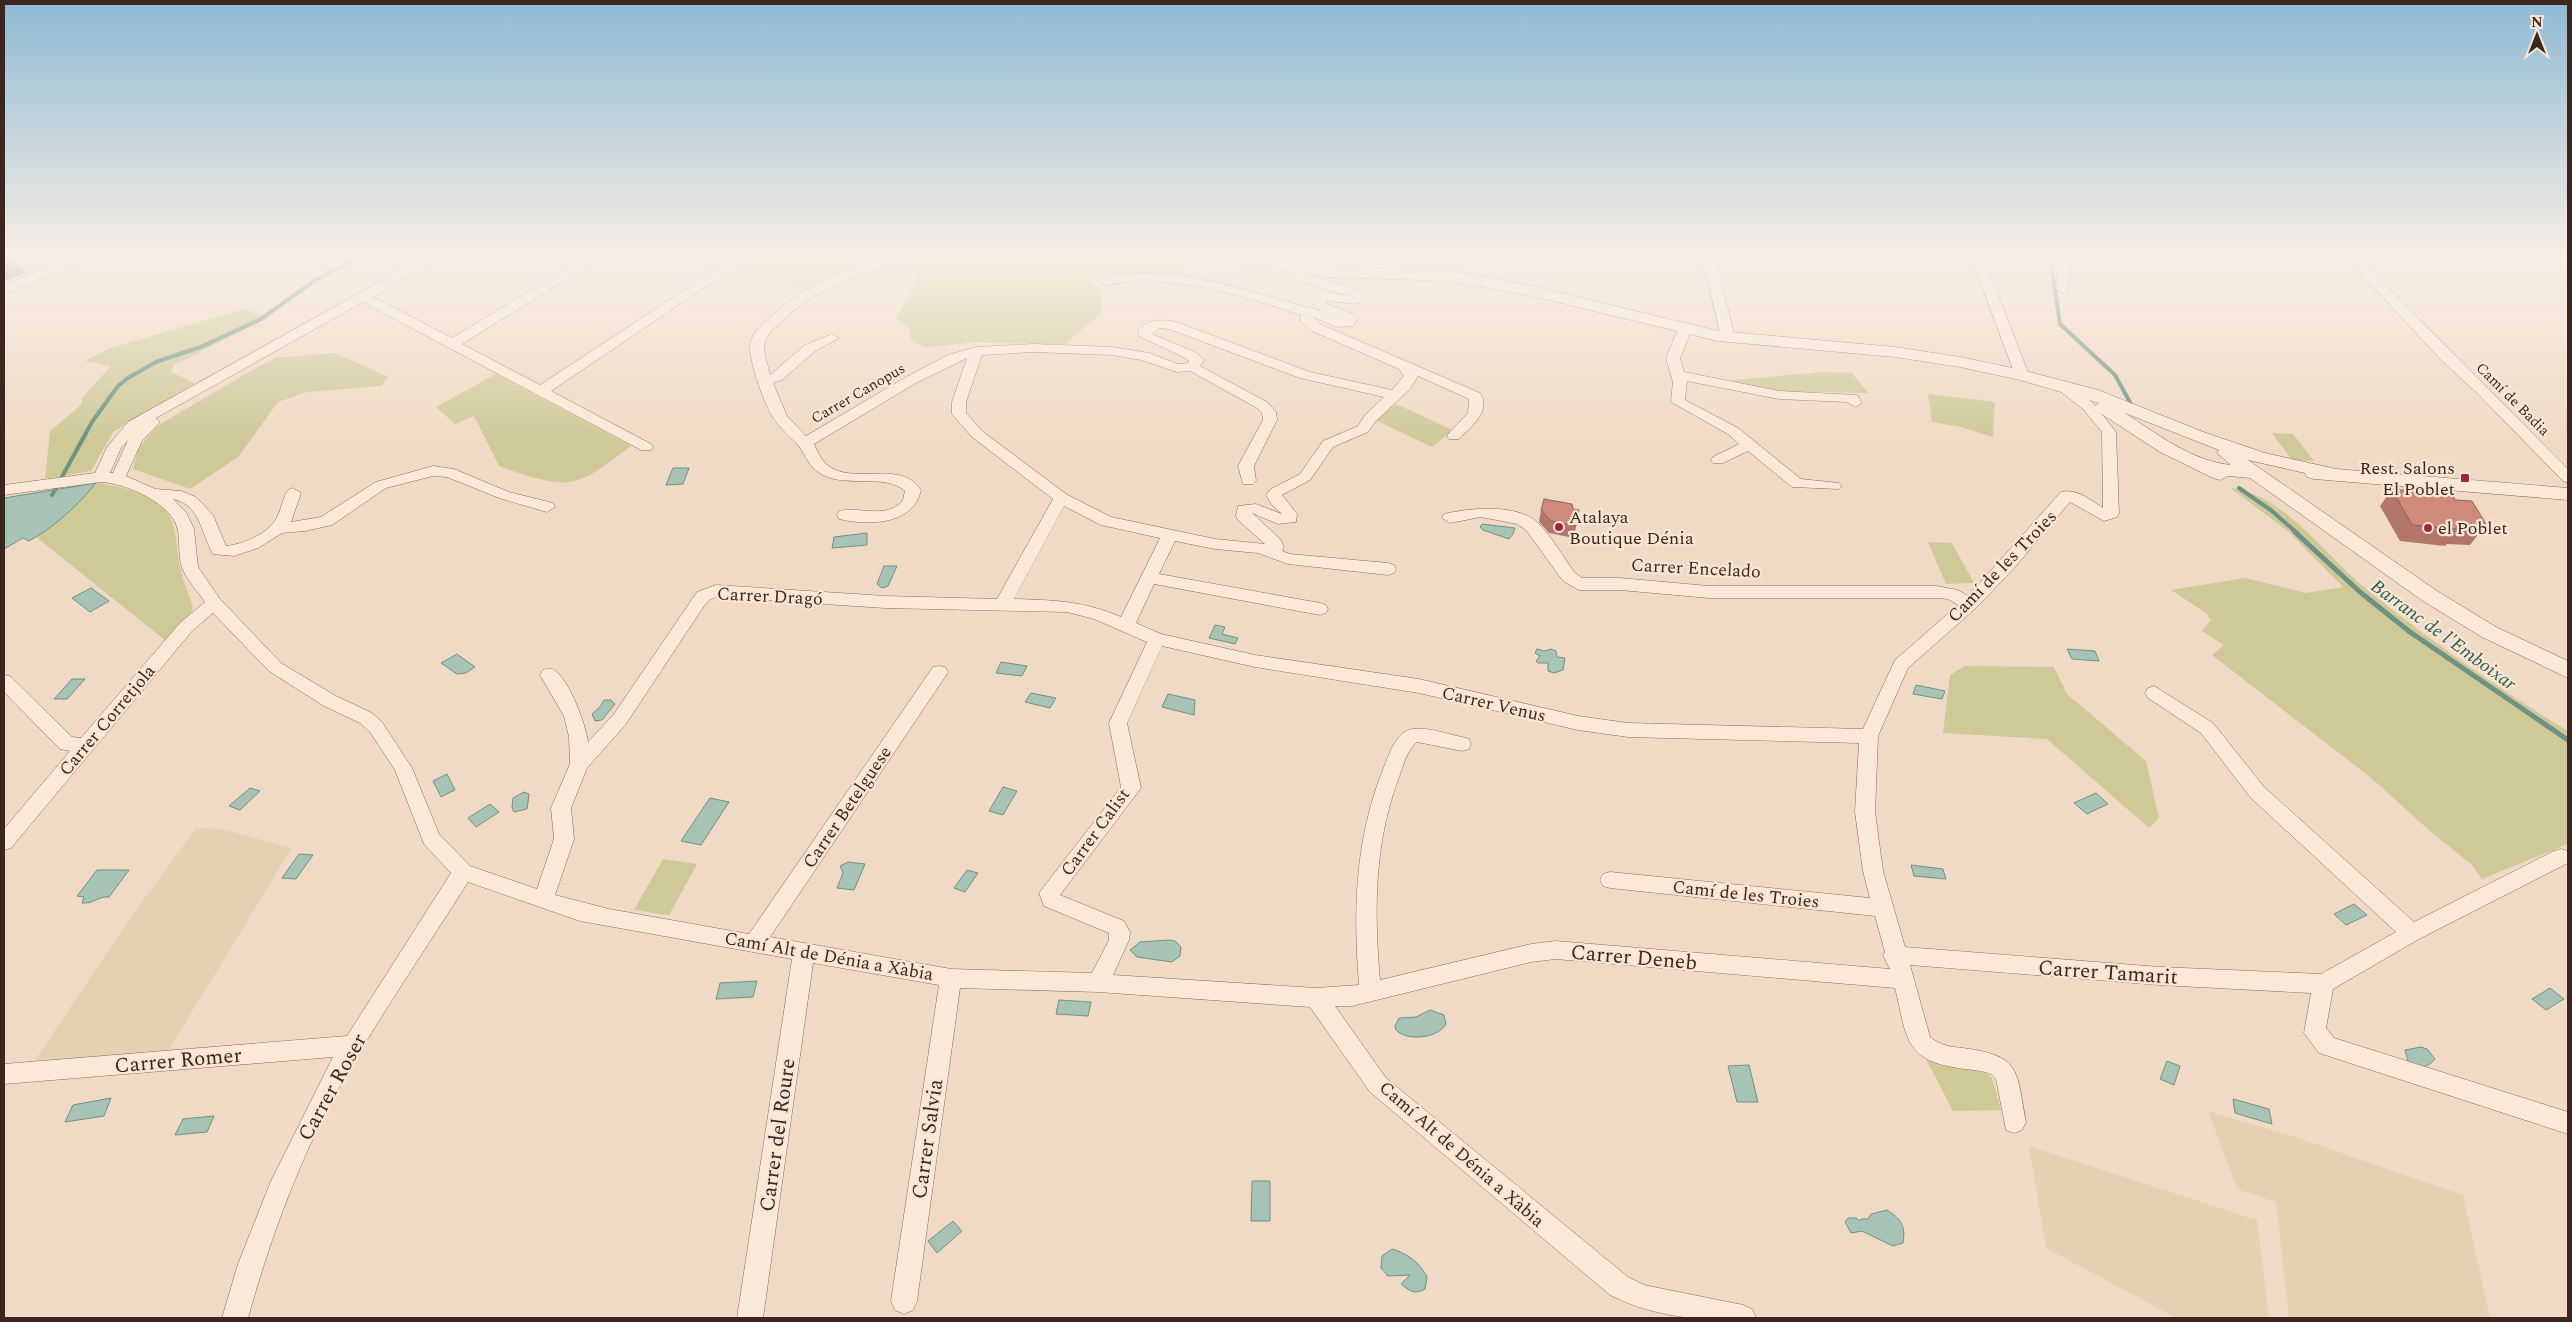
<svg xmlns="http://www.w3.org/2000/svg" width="2572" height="1322" viewBox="0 0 2572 1322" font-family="Spectral,serif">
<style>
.farmland{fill:#e6d2b2}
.green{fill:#cfc998}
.water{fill:#a7c3b5;stroke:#6d9281}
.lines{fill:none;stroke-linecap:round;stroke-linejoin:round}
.stream-far1{stroke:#6d9281;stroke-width:4}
.stream{stroke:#6d9281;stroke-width:5}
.minor-casing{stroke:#8c695a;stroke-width:1}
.tertiary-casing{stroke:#8c695a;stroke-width:1}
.minor{fill:#fae9d9;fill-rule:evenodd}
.tertiary{fill:#fae9d9;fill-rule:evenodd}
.wall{fill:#b37769}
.shaded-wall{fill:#926155}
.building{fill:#d08a7a;stroke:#926155}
.poi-dot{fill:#9e2843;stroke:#f7e6d5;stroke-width:2}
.labels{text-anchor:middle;stroke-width:4.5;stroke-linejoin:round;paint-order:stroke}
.far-street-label{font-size:15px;fill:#3c261f;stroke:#f7e6d5}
.poi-label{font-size:18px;fill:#3c261f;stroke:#f7e6d5;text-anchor:start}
.street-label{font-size:18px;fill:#3c261f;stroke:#f7e6d5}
.water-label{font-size:19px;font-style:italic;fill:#2d5c4e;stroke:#f7e6d5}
.near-street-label{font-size:21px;fill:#3c261f;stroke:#f7e6d5}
</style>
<rect width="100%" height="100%" fill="#f0dac5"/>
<g class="farmland">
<path d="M 196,828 L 221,829 L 292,848 L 165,1056 L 33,1063 L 128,921 Z"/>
<path d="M 2208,1111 L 2289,1135 L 2463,1195 L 2490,1318 L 2289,1318 L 2276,1202 L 2237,1189 Z"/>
<path d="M 2029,1146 L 2257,1220 L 2269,1318 L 2176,1318 L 2046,1248 Z"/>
</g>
<g class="green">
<path d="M 755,256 L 896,256 L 829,276 L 805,288 L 738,267 Z"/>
<path d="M 940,256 L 1190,256 L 1177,277 C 1155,275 1112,267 1094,277 L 1091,282 L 1100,288 L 1102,312 L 1064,345 L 978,342 L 926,347 L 915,343 L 910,338 L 910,329 L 896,318 L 915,284 L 916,269 L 899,264 Z"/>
<path d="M 1258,256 L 1365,256 L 1362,267 L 1358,269 Z"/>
<path d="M 245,309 L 268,318 L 174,365 L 171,372 L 195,383 L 113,432 L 91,471 L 45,479 L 50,431 L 81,405 L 83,397 L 111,366 L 85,361 L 110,348 Z"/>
<path d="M 335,353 L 389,377 L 381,386 L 307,392 L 278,402 L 238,457 L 190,489 L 133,469 L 138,449 L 157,426 L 247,373 L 275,358 Z"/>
<path d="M 1824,372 L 1852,373 L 1868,393 L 1773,391 L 1722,381 Z"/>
<path d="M 496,374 L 631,446 C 614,458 596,475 575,481 C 555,487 519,473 499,466 L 474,416 L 455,424 L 436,407 Z"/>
<path d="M 1928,394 L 1995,402 L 1993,437 L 1961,427 L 1932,422 Z"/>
<path d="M 1396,404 L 1453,430 L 1432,447 L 1375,420 Z"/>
<path d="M 2272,433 L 2293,434 L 2314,461 L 2292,460 Z"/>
<path d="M 96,483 C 116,484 154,495 166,511 C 178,528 176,549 180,567 C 183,581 189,594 193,608 L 190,616 L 166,641 L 36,537 L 57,523 Z"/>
<path d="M 2229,487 C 2240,490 2252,493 2262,498 C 2305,521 2333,563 2370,592 C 2433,643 2499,689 2568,731 L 2568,844 L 2482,879 L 2472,865 L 2430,831 L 2370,777 L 2212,655 L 2224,645 L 2202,631 L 2211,620 L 2206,613 L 2171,590 L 2245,578 L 2306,593 L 2343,587 L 2289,532 Z"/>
<path d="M 1928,542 L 1952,543 L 1974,583 L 1946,584 Z"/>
<path d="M 1965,666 L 2054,667 L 2067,694 L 2146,761 L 2159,818 L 2149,828 L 2047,739 L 1943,733 L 1950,675 Z"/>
<path d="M 663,859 L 697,864 L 669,915 L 634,910 Z"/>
<path d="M 1926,1059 L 1986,1073 L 1992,1078 L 2001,1110 L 1953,1111 Z"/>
</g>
<g class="water">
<path d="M 673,468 L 689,468 L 683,484 L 666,485 Z"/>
<path d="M 96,483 C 77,506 56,526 29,541 L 23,538 L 4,549 L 4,498 Z"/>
<path d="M 1482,524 L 1515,528 L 1513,534 L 1509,539 L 1483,530 L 1480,527 Z"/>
<path d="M 867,533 L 867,545 L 832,548 L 834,537 Z"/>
<path d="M 884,566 L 897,566 L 888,586 L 882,588 L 877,584 Z"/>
<path d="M 91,588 L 109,601 L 90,612 L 72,598 Z"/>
<path d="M 1215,625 L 1225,627 L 1222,634 L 1238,638 L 1235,644 L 1209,638 Z"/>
<path d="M 2465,648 L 2490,665 L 2480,669 L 2455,652 Z"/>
<path d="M 1537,649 L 1545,651 L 1551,649 L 1556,651 L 1557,657 L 1565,658 L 1563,670 L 1554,673 L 1548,671 L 1548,663 L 1538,663 L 1536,661 L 1540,656 L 1535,653 Z"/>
<path d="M 2067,649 L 2095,651 L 2099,661 L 2072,659 Z"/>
<path d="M 457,654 L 475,667 L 466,673 L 457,674 L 441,663 Z"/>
<path d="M 1001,662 L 1027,666 L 1022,676 L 996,673 Z"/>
<path d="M 72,679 L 85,679 L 67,699 L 54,699 Z"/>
<path d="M 1916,685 L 1945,691 L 1942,699 L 1913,694 Z"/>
<path d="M 1031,693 L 1056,698 L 1050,708 L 1025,702 Z"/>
<path d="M 1168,694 L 1195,700 L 1194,715 L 1162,707 Z"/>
<path d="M 604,700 L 611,700 L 615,704 L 602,720 L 595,721 L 592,714 L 600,707 Z"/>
<path d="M 447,774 L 455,790 L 441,797 L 433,781 Z"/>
<path d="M 1003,787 L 1017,791 L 1003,815 L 989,811 Z"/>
<path d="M 250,788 L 260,791 L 240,810 L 229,806 Z"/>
<path d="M 524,792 L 529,794 L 527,809 L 514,812 L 512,808 L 513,798 Z"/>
<path d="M 2096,793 L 2108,804 L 2087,814 L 2074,803 Z"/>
<path d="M 710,798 L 729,802 L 701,845 L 681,841 Z"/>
<path d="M 490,804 L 499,812 L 476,827 L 468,818 Z"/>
<path d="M 299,854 L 313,855 L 296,879 L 282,878 Z"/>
<path d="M 848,862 L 865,864 L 854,890 L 837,888 L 843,873 L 840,866 Z"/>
<path d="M 1911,865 L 1943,869 L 1946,879 L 1914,876 Z"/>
<path d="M 97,870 L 129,870 L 109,897 C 98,896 94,904 82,903 L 84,897 L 77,896 Z"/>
<path d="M 967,870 L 978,873 L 965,892 L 954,888 Z"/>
<path d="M 2354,904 L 2367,915 L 2346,925 L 2334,914 Z"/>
<path d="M 1170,940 L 1175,941 L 1181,947 L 1180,956 L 1172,962 L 1137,957 L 1130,950 L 1140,942 Z"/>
<path d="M 757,981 L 753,997 L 716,999 L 720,983 Z"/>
<path d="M 2550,988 L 2564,999 L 2546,1010 L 2532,999 Z"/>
<path d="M 1059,1000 L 1091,1002 L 1088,1016 L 1056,1014 Z"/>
<path d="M 1430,1010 L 1444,1015 L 1446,1024 C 1438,1038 1408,1042 1396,1030 L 1395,1026 L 1399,1018 L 1416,1017 Z"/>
<path d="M 2421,1047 L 2427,1049 L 2435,1059 C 2428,1068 2417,1071 2408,1061 L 2405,1050 Z"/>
<path d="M 2167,1061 L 2180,1066 L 2174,1085 L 2160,1079 Z"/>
<path d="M 1749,1065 L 1758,1102 L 1737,1102 L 1728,1066 Z"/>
<path d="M 111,1098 L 104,1116 L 65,1122 L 73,1105 Z"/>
<path d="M 2233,1099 L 2269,1109 L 2272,1124 L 2235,1113 Z"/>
<path d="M 214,1116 L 207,1132 L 175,1135 L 183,1119 Z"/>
<path d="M 1252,1181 L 1270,1181 L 1270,1221 L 1251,1221 Z"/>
<path d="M 1887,1210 C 1901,1219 1906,1226 1903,1243 L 1893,1246 L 1862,1231 L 1851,1233 L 1845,1222 L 1848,1218 L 1856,1218 L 1860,1221 L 1861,1219 L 1868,1219 L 1871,1214 Z"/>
<path d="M 953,1221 L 962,1231 L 937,1253 L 928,1241 Z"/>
<path d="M 1392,1249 C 1407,1253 1420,1263 1427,1277 L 1425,1289 C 1414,1295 1410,1291 1401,1284 L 1410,1275 L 1388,1276 L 1381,1268 L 1382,1256 Z"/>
</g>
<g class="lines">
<g class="stream-far1">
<path d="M 2050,256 L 2060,324 L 2115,375 L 2132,406"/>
<path d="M 2239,488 L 2272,511 L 2297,533"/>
<path d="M 52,495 L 92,422 L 118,386 L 128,378 L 156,362 L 203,346 L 261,319 L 314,281 L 360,256"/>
</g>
<path class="stream" d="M 2295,532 L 2360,592 L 2410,632 L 2568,740"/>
<g class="minor-casing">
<g id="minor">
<path d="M 74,256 L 92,256 L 4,294 L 4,285 Z"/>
<path d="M 426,256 L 442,256 L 373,297 L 452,338 L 588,256 L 604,256 L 462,344 L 540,385 L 736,256 L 751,256 L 551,391 L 651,444 L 653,447 L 651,450 L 641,450 L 363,302 L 156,418 L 160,422 L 142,441 L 126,476 L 155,489 L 181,491 L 196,497 L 213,515 L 226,546 C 244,544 271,533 278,515 C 282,507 283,497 288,490 L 293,488 L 301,493 L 291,522 L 321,517 L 376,482 L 433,466 L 454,469 L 509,492 L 553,503 L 555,507 L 547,512 L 499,498 L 447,477 L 433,476 L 386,488 L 332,525 L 305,531 L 282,533 L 258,548 L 234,556 L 213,554 C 201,534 201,505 173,499 L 186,512 L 194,529 L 198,567 L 220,599 L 281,663 L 336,696 L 372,713 L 382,722 L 412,768 L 439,834 L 470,866 L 537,889 L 554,839 L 551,808 L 570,764 L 569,737 L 564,716 L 540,675 L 543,670 C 547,669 551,668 554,670 C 569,679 586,725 588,742 L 614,714 L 697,592 L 716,585 L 885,596 L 997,599 L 1053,499 L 972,437 L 952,414 L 952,402 L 967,358 L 916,383 L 814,444 C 817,451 821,459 826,464 C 852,487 900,458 921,490 C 914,525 868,526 839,519 L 837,515 L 839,511 C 860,506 888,520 903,500 L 905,491 C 884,472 843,490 818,472 C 807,465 804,450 795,442 C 787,434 778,426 772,416 C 764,402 746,356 751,340 C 755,330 765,322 773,315 C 814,278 867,256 922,256 L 844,280 L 810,298 L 794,310 L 771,331 L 765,341 L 764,351 L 770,375 L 805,345 L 832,334 L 839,338 L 815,351 L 782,380 L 773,383 L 787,416 L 806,436 L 906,377 L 948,355 L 976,347 L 1033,344 L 1112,347 L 1149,353 L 1178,364 L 1188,363 L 1189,361 L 1185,358 L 1139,336 L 1138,331 C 1148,318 1164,319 1179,323 L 1310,372 L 1392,390 L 1404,376 L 1399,369 L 1312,331 L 1301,322 L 1301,315 C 1239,295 1170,272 1105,285 L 1099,281 L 1100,278 C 1173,260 1252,294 1321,311 L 1309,300 C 1320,287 1335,294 1349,296 L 1292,278 L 1290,268 L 1296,264 L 1301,265 L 1303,273 L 1357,289 L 1364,296 L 1359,303 L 1354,304 L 1325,300 C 1327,308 1351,309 1358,319 L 1353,326 L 1337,327 L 1313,317 L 1322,325 L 1480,393 C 1492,411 1471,427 1459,439 L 1449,439 L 1447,436 L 1449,433 L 1468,413 L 1469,399 L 1418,376 L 1410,389 L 1376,421 L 1368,432 L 1333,447 L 1310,480 L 1282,495 L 1297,514 L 1296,522 L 1278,524 L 1252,513 L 1280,539 L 1284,547 L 1282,551 L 1290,554 L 1388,563 L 1394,565 L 1396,569 L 1394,573 L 1388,575 L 1288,564 L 1258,553 L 1215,549 L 1175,541 L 1159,574 L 1320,603 L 1326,605 L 1328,609 L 1326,613 L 1320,615 L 1154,584 L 1136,623 L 1161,634 L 1255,655 L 1419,679 L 1578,716 L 1628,723 L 1863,729 L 1895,660 L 1958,605 L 1948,599 L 1936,598 L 1709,598 L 1620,590 L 1579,590 L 1563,581 L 1526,530 L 1517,524 L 1481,517 L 1450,523 L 1442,518 L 1444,514 C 1469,508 1517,503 1538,523 C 1552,537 1563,557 1575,573 L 1582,578 L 1620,578 L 1709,586 L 1936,586 L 1958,590 L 1968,596 L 2061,492 C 2077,488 2090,500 2103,508 L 2102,432 L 2083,409 L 2052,385 L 2054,382 L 2064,382 L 2093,403 L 2116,432 L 2119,513 L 2117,517 L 2104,521 L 2070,502 L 2015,567 L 1976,608 L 1908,668 L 1878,736 L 1875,812 L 1883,871 L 1905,947 L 2160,967 L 2321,974 L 2396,932 L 2250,797 L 2201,733 L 2148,698 L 2145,693 L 2148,688 L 2154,686 L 2213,723 L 2264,787 L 2414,922 L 2554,851 L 2561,849 L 2568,851 L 2568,863 L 2419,939 L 2333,989 L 2326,1028 L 2334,1038 L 2568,1112 L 2568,1134 L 2319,1053 L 2304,1033 L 2311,993 L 2160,985 L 1910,965 L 1930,1037 C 1940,1045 1950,1047 1963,1048 C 2022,1056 2016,1070 2026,1122 L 2022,1130 L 2014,1133 L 2006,1130 L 1996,1079 L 1991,1074 C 1979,1069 1965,1070 1953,1067 C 1902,1059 1906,1030 1895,988 L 1556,959 L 1531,962 L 1352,1006 L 1335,1006 L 1386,1078 L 1628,1277 L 1644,1285 L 1743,1305 L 1752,1309 L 1756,1318 C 1703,1321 1658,1319 1610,1295 L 1370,1092 L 1310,1007 L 1098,992 L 960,988 L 917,1301 L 913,1310 L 904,1314 L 895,1310 L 891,1301 L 939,985 L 813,963 L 763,1318 L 737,1318 L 792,959 L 580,921 L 468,882 C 427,947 383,1011 345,1077 C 302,1152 271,1235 248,1318 L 222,1318 L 238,1264 L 271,1181 L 333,1057 L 4,1084 L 4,1064 L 347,1036 L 451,873 L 424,844 L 395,770 L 370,732 L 360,723 L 324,706 L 269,671 L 213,613 L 192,631 L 11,848 L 4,850 L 4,829 L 70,751 L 60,749 L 4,692 L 4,675 L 10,676 L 72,737 L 81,738 L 180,623 L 205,602 C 198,592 188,581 183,570 C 178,559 180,543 178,531 C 174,504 126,483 101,482 L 4,495 L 4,485 L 95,473 L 107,447 L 128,422 ZM 1159,328 L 1169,329 L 1300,378 L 1384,397 L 1365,415 L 1358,426 L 1323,441 L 1300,474 L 1271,489 L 1266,495 L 1272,505 L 1282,514 L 1256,504 L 1238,506 L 1236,516 L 1238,520 L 1265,544 L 1215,539 L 1111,517 L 1066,494 L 982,431 L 966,413 L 966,402 L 982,355 L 1033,352 L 1112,355 L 1141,360 L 1177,372 L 1190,371 L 1257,408 L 1262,413 L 1263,420 L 1238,466 L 1243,484 L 1253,484 L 1256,481 L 1254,466 L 1277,420 L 1276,412 L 1267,402 L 1200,366 L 1204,360 L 1195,352 L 1152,334 ZM 128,440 L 113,473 L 110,473 L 121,448 ZM 1064,506 L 1101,525 L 1160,538 L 1121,617 C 1084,601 1053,600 1014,599 ZM 717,597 L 885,608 L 1067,612 L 1094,619 L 1147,642 L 1109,723 L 1121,787 L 1039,893 L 1044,906 L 1109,933 L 1109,940 L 1092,973 L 951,969 L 770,937 L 945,677 L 948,672 L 945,667 L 939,666 L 933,667 L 749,934 L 609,909 L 555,895 L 574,839 L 571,808 L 587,768 L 626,724 L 704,606 L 709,600 ZM 1162,646 L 1255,667 L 1419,693 L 1578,730 L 1628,737 L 1859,743 L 1855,812 L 1863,871 L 1870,898 L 1610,872 L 1603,874 L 1600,880 L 1603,886 L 1610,888 L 1875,916 L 1885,952 L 1883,955 L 1890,969 L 1556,941 L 1531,944 L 1380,980 C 1374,911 1374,845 1398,780 C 1403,767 1406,751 1417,742 L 1462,751 L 1469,749 L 1471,744 L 1469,739 L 1462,737 C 1446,734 1420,724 1406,731 C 1394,738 1389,755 1384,767 C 1355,838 1353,909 1359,985 L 1316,988 L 1113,975 L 1129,940 L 1130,932 L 1124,921 L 1060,895 L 1141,788 L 1127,723 Z"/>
<path d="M 1702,256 L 1714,256 L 1735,337 L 1733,340 L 1723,340 L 1721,337 Z"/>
<path d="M 1971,256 L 1983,256 L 2029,375 L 2027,378 L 2017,378 L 2015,375 Z"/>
<path d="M 2055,256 L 2067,256 L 2070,264 L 2068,292 L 2063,293 L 2056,289 L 2058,264 Z"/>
<path d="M 2345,256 L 2358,256 C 2427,329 2498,398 2568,469 L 2568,483 L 2563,481 L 2475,391 L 2442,361 Z"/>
<path d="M 1685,325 L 1692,329 L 1680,358 L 1684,372 L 1779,391 L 1857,395 L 1862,403 L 1855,407 L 1847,402 L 1779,399 L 1687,381 L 1685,400 L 1738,428 L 1801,479 L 1839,483 L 1842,486 L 1839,489 L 1792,487 L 1748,451 L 1723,463 L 1713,463 L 1710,460 L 1713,457 L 1739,444 L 1728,434 L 1671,402 L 1673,382 L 1666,358 L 1678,329 Z"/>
</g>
</g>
<g class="tertiary-casing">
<path id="tertiary" d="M 1224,256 L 1262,256 L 1327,267 L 1450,271 L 1532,286 L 1718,331 L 1895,347 L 1960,357 L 2022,370 L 2098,390 L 2206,433 L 2265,453 L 2336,469 L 2568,488 L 2568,500 L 2314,479 L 2307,477 L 2305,473 L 2248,460 L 2437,591 L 2496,627 L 2568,661 L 2568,678 L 2482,637 L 2423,601 L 2250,478 L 2228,476 L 2220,480 L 2213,478 L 2160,452 L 2097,411 L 2094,407 L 2099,403 L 2020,380 L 1960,367 L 1895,357 L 1718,341 L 1532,296 L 1450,281 L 1327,277 L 1231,261 ZM 2125,413 L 2219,450 L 2217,453 L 2231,465 C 2192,461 2157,434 2125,413 Z"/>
</g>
<use href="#minor" class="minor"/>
<use href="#tertiary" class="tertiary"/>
</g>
<g class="wall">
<path d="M 2392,489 L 2486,524 L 2470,545 L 2447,544 L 2445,546 L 2400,541 L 2380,506 Z"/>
<path d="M 1573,509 L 1579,510 L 1574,538 L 1549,533 L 1539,522 L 1541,510 Z"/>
</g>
<path class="shaded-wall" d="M 4,256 L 14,256 L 26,273 L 4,281 Z"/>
<g class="building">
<path d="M 2392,489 L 2453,495 L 2455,500 L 2472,501 L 2486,524 L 2480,524 L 2483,528 L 2456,527 L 2458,529 L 2412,525 Z"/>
<path d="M 1544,499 L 1572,504 L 1573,509 L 1579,510 L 1576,526 L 1551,521 L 1541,510 Z"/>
</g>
<linearGradient id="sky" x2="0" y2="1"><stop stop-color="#8ebad4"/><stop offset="0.58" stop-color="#f8eee5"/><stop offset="1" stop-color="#f8eee5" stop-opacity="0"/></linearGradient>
<rect width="2572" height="442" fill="url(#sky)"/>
<g class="poi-dot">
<rect x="2460" y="473" width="10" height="10" rx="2.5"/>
<circle cx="1559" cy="527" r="5"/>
<circle cx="2428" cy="528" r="5"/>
</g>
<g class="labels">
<g class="far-street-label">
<text transform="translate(858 393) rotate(-30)" y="5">Carrer Canopus</text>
<text transform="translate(2513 399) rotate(45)" y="5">Camí de Badia</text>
</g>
<g class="poi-label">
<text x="2455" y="474" text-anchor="end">Rest. Salons<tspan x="2455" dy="21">El Poblet</tspan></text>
<text x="1569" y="523">Atalaya<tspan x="1569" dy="21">Boutique Dénia</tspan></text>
<text x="2438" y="534">el Poblet</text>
</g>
<g class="street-label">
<text transform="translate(2002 566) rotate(-46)" y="6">Camí de les Troies</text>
<text transform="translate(1696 568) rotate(3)" y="6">Carrer Encelado</text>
<text transform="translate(770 596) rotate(3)" y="6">Carrer Dragó</text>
<text transform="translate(1494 704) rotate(13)" y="6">Carrer Venus</text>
<text transform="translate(107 720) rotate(-50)" y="6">Carrer Corretjola</text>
<text transform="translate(847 807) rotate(-56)" y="6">Carrer Betelguese</text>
<text transform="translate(1095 832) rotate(-54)" y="6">Carrer Calist</text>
<text transform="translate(1746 894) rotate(6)" y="6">Camí de les Troies</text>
<text transform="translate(829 956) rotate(10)" y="6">Camí Alt de Dénia a Xàbia</text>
<text transform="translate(1462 1154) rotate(41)" y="6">Camí Alt de Dénia a Xàbia</text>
</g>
<g class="water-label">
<text transform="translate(2444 634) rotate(36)" y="7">Barranc de l'Emboixar</text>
</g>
<g class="near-street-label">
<text transform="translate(1634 957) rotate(5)" y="7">Carrer Deneb</text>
<text transform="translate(2108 972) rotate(4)" y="7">Carrer Tamarit</text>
<text transform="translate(178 1060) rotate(-5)" y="7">Carrer Romer</text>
<text transform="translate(332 1087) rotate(-61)" y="7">Carrer Roser</text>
<text transform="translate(777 1135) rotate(-82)" y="7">Carrer del Roure</text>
<text transform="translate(927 1139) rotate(-82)" y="7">Carrer Salvia</text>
</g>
</g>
<rect width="2572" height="1322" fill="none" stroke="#3c261f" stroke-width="10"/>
<g transform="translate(2537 35)" stroke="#f7e6d5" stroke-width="4" paint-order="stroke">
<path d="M0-4L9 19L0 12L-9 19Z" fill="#3c261f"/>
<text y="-8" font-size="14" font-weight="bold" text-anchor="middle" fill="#3c261f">N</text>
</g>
</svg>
